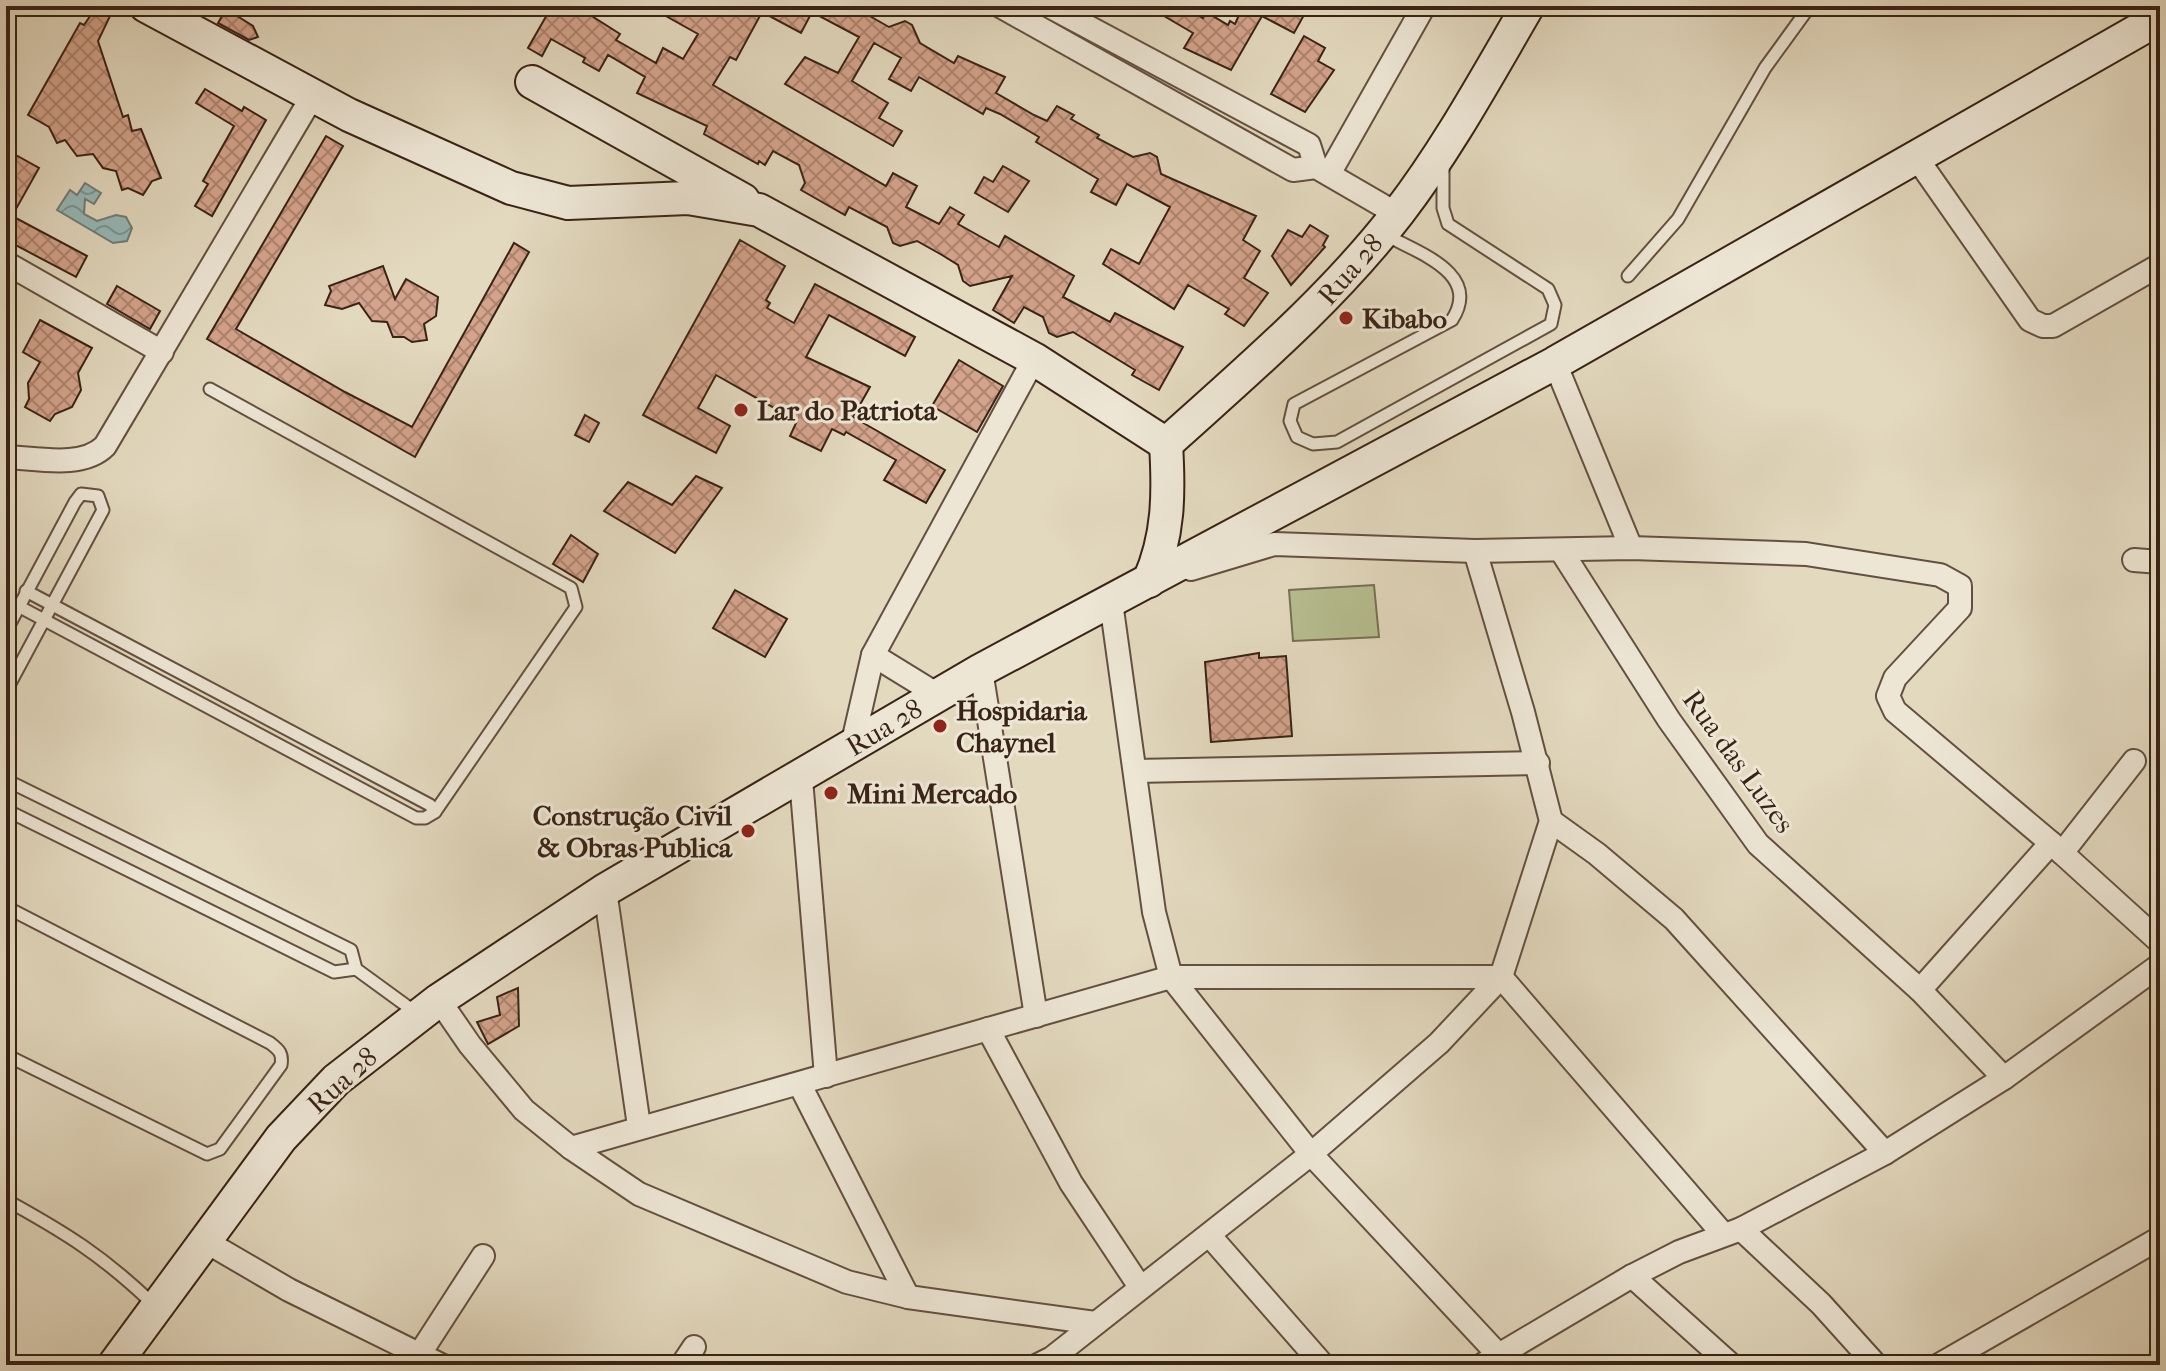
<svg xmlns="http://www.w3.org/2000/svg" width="2166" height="1371" viewBox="0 0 2166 1371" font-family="'IM FELL French Canon',serif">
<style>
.grass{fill:#b6be90;stroke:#787052;stroke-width:2}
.water{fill:url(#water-waves);stroke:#717d77;stroke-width:2}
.building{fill:url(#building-cross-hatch);stroke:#392315;stroke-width:2}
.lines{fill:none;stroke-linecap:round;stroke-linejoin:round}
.lane-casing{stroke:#645040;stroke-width:15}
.street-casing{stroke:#645040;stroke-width:26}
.secondary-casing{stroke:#392315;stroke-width:36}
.lane{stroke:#ede6d5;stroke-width:11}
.street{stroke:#ede6d5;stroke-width:22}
.secondary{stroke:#ede6d5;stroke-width:32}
.poi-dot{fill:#8f2418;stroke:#ede6d5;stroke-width:3}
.labels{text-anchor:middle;stroke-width:6;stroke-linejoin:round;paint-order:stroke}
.street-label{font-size:28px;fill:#392315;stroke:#ede6d5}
.poi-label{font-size:28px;font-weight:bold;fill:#392315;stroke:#ede6d5;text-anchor:start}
</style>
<defs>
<pattern id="water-waves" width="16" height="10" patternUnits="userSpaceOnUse" patternTransform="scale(2)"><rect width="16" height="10" fill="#97b9b9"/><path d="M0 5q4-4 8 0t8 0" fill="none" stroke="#7c9695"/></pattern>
<pattern id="building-cross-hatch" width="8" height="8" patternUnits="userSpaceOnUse" patternTransform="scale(2)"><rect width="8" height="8" fill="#d4a38b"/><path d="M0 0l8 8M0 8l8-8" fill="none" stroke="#ad8470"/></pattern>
</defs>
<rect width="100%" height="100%" fill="#e3d9bf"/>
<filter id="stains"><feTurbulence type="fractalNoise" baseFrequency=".0025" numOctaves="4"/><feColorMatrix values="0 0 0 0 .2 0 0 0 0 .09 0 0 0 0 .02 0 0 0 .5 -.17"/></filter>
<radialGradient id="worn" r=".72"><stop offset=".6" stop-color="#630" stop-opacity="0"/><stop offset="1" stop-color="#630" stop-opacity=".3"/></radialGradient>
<path class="grass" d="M 1374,585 L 1379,637 L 1293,641 L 1289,590 Z"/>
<path class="water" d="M 85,183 L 101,193 L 94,204 L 85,199 L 84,214 L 97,221 L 116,215 L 126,217 L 132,228 L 127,241 L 113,243 L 57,210 L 70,190 L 77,195 Z"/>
<g class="building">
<path d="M 97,6 L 111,14 L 98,41 L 123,117 L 128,115 L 132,131 L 141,129 L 161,178 L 152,181 L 143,195 L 128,188 L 122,190 L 116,171 L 103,168 L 93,154 L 77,156 L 65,140 L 57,143 L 49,127 L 28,115 L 80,23 L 84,25 Z"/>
<path d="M 552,6 L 576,6 L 620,34 L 616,40 L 656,63 L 663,48 L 683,59 L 698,34 L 648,6 L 852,6 L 889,27 L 905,21 L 912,25 L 920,43 L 954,63 L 958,56 L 1005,77 L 996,93 L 1034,115 L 1047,121 L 1057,106 L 1074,115 L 1071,119 L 1099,135 L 1097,138 L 1133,157 L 1150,153 L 1157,157 L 1161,174 L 1256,216 L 1243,240 L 1260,251 L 1244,278 L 1268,293 L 1244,326 L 1225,314 L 1229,309 L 1188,285 L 1174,309 L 1103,264 L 1111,249 L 1139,264 L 1170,207 L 1127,184 L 1116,205 L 1091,192 L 1098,179 L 1036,142 L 1039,137 L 1000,114 L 986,108 L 983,114 L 919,77 L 911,91 L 889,79 L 901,58 L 874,43 L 852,81 L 888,103 L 879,118 L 902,131 L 893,146 L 785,84 L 805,57 L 838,73 L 859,37 L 812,12 L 801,33 L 762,12 L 736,60 L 730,57 L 713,85 L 886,186 L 893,173 L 917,186 L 906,207 L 939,224 L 950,207 L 964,215 L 958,224 L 999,247 L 1005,236 L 1074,276 L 1063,297 L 1110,322 L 1115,313 L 1183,347 L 1159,390 L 1132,375 L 1135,370 L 1073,332 L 1057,337 L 1049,333 L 1043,317 L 1024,307 L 1014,323 L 993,310 L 1012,276 L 970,286 L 963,281 L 958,265 L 942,255 L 917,241 L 900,246 L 893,243 L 887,227 L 849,207 L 845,215 L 801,190 L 805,183 L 799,165 L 773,151 L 765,165 L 759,161 L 758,164 L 704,134 L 707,126 L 637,93 L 645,77 L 608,55 L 599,71 L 583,62 L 585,58 L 551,39 L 542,56 L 528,48 Z"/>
<path d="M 1147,6 L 1182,6 L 1203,18 L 1206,12 L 1228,25 L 1230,21 L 1235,24 L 1243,6 L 1309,6 L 1294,33 L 1262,16 L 1231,70 L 1184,48 L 1193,33 Z"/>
<path d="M 226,9 L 253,26 L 258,37 L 249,40 L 218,23 Z"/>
<path d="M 1304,36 L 1325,48 L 1318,61 L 1334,70 L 1305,112 L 1271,94 Z"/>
<path d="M 205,89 L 242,111 L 244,107 L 266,120 L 212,216 L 195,206 L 208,184 L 203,181 L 234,126 L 196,103 Z"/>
<path d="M 326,136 L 343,146 L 236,329 L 345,392 L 412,427 L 514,243 L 529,252 L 415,457 L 207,339 Z"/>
<path d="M 14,154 L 39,168 L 12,216 L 87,256 L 76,277 L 6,240 L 6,169 Z"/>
<path d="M 1003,166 L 1029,181 L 1008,212 L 975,193 L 984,177 L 993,182 Z"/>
<path d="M 1310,225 L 1328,236 L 1323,245 L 1325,247 L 1291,285 L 1272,256 L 1288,230 L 1302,237 Z"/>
<path d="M 740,240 L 785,266 L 766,300 L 770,303 L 767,308 L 794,323 L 815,284 L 915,337 L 905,356 L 829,315 L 806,357 L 870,387 L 853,417 L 945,470 L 926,503 L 884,480 L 896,460 L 846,432 L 844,435 L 832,429 L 821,451 L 790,436 L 797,421 L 716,375 L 698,408 L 730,426 L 716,453 L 643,415 Z"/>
<path d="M 383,266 L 395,299 L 406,279 L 438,297 L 436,316 L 424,324 L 427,340 L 412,342 L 404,337 L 393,337 L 387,322 L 372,321 L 359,303 L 342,309 L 325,305 L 331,291 L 329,286 Z"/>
<path d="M 117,286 L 160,311 L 150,329 L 107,304 Z"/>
<path d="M 40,320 L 92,348 L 78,373 L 81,390 L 72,407 L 55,414 L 50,421 L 25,407 L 29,399 L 28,383 L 40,362 L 23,352 Z"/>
<path d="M 959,360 L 1003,386 L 977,432 L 932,406 Z"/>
<path d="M 585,415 L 599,423 L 589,442 L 575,435 Z"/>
<path d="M 696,476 L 722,488 L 675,553 L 604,511 L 628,482 L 672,505 Z"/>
<path d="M 571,535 L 598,554 L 583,582 L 553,564 Z"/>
<path d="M 735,590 L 787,619 L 765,657 L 713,628 Z"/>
<path d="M 1259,653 L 1259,658 L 1286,656 L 1292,736 L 1211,742 L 1205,662 Z"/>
<path d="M 518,988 L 519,1026 L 488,1044 L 477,1022 L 500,1015 L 497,997 Z"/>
</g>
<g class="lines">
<g class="lane-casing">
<g id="lane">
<path d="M 1384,234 C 1418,253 1482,273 1452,320 L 1294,404 L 1290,421 L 1297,437 L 1313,444 L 1337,442 L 1551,324 L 1555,305 L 1548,289 L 1448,224 L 1443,208 L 1443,164"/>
<path d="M 1628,276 L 1678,219 L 1765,68 L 1810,6"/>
<path d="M 26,591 L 430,805 L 435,812"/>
<path d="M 18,606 L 416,818 L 425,818 L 435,812 L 576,607 L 571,588 L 210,389"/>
<path d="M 6,631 L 75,502 L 81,494 L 98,496 L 103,510 L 6,691"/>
<path d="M 6,780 L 351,950 L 356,969 L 415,1012"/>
<path d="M 6,810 L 334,972 L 356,969"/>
<path d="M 6,907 L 270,1043 C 279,1050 283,1053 281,1065 L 220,1149 L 207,1154 L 6,1055"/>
<path d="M 6,1200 C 66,1233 103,1256 153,1304"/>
</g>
</g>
<g class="street-casing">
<g id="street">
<path d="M 1000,6 L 1293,170 L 1316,167 L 1397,214"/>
<path d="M 1049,6 L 1309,145 L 1316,167"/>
<path d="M 1916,157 L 2030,320 L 2043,326 L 2053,326 L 2160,265"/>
<path d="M 1329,174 L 1424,6"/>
<path d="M 6,263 L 162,352"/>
<path d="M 1555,363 L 1631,548"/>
<path d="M 6,457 C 36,458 82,469 105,446 L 312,97"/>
<path d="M 1562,552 L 1669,720 L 1758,844 L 1920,990 L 2004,1078"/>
<path d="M 2134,560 L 2160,562"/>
<path d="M 1191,569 L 1274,544 L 1475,551 L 1631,548 L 1806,554 L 1940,575 L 1960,586 L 1960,608 L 1895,678 L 1888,696 L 1895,711 L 2051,843 L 2160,942"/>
<path d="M 1111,602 L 1154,912 L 1171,977 L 1311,1154 L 1508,1365"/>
<path d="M 873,655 L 938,695"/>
<path d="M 981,670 L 1036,1016"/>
<path d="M 852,746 L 873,655 L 1034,359"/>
<path d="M 1135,771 L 1538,763"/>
<path d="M 801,779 L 826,1076"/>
<path d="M 1551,821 L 1597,854 L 1674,919 L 1885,1153"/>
<path d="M 2062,853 L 2134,761"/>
<path d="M 605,890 L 639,1126"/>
<path d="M 1920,990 L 2051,843"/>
<path d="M 439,1000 L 470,1045 L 524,1110 L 571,1148 L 639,1194 L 847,1282 L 908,1297 L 1095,1323"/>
<path d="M 988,1029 L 1071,1183 L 1140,1287"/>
<path d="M 800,1085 L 908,1297"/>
<path d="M 571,1148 L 1171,977 L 1501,977 L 1723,1234"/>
<path d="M 1741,1229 L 1821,1304 L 1876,1365"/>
<path d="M 1210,1236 L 1323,1365"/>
<path d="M 205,1241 L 289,1290 L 441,1365"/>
<path d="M 1632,1276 L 1731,1365"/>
<path d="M 419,1355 L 483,1256"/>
<path d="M 682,1365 L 694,1347"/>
<path d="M 1038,1365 L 1052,1358 L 1311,1154 L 1439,1043 L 1501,977 L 1551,821 L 1523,712 L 1475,551"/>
<path d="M 1482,1365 L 1632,1276 L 1679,1252 L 1741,1229 L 1885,1153 L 2004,1078 L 2160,965"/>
<path d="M 1939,1365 L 2160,1238"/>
</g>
</g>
<g class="secondary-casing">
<g id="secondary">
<path d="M 146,6 L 349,115 L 511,188 L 568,203 L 688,198 L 759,210 L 1034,359 L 1166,444"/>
<path d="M 532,82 L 743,200"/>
<path d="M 1166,444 C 1248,370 1331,300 1399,212 C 1448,148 1487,76 1528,6"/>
<path d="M 1149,581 C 1169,536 1169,493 1166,444"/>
<path d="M 114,1365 L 281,1138 L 336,1080 L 439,1000 L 605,890 L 981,670 L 1555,363 L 2160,18"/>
</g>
</g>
<use href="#lane" class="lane"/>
<use href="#street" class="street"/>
<use href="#secondary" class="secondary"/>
</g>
<g class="poi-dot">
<circle cx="1346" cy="318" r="8"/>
<circle cx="741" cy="410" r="8"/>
<circle cx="940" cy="726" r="8"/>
<circle cx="831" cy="793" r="8"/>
<circle cx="748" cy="831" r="8"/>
</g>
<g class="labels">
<g class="street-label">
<text transform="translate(1350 269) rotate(-49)" y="10">Rua 28</text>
<text transform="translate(884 727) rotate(-31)" y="10">Rua 28</text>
<text transform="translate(1739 761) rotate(54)" y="10">Rua das Luzes</text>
<text transform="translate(342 1080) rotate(-42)" y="10">Rua 28</text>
</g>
<g class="poi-label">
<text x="1362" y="328">Kibabo</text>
<text x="757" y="420">Lar do Patriota</text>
<text x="956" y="720">Hospidaria<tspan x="956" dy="32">Chaynel</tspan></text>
<text x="847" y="803">Mini Mercado</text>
<text x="732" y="825" text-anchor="end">Construção Civil<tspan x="732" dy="32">&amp; Obras Publica</tspan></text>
</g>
</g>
<rect width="2166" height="1371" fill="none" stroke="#e3d9bf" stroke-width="32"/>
<rect x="8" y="8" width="2150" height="1355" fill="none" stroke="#392315" stroke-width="4"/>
<rect x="16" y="16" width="2134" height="1339" fill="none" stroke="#392315" stroke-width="2"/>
<rect width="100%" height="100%" filter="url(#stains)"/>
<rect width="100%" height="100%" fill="url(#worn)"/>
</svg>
